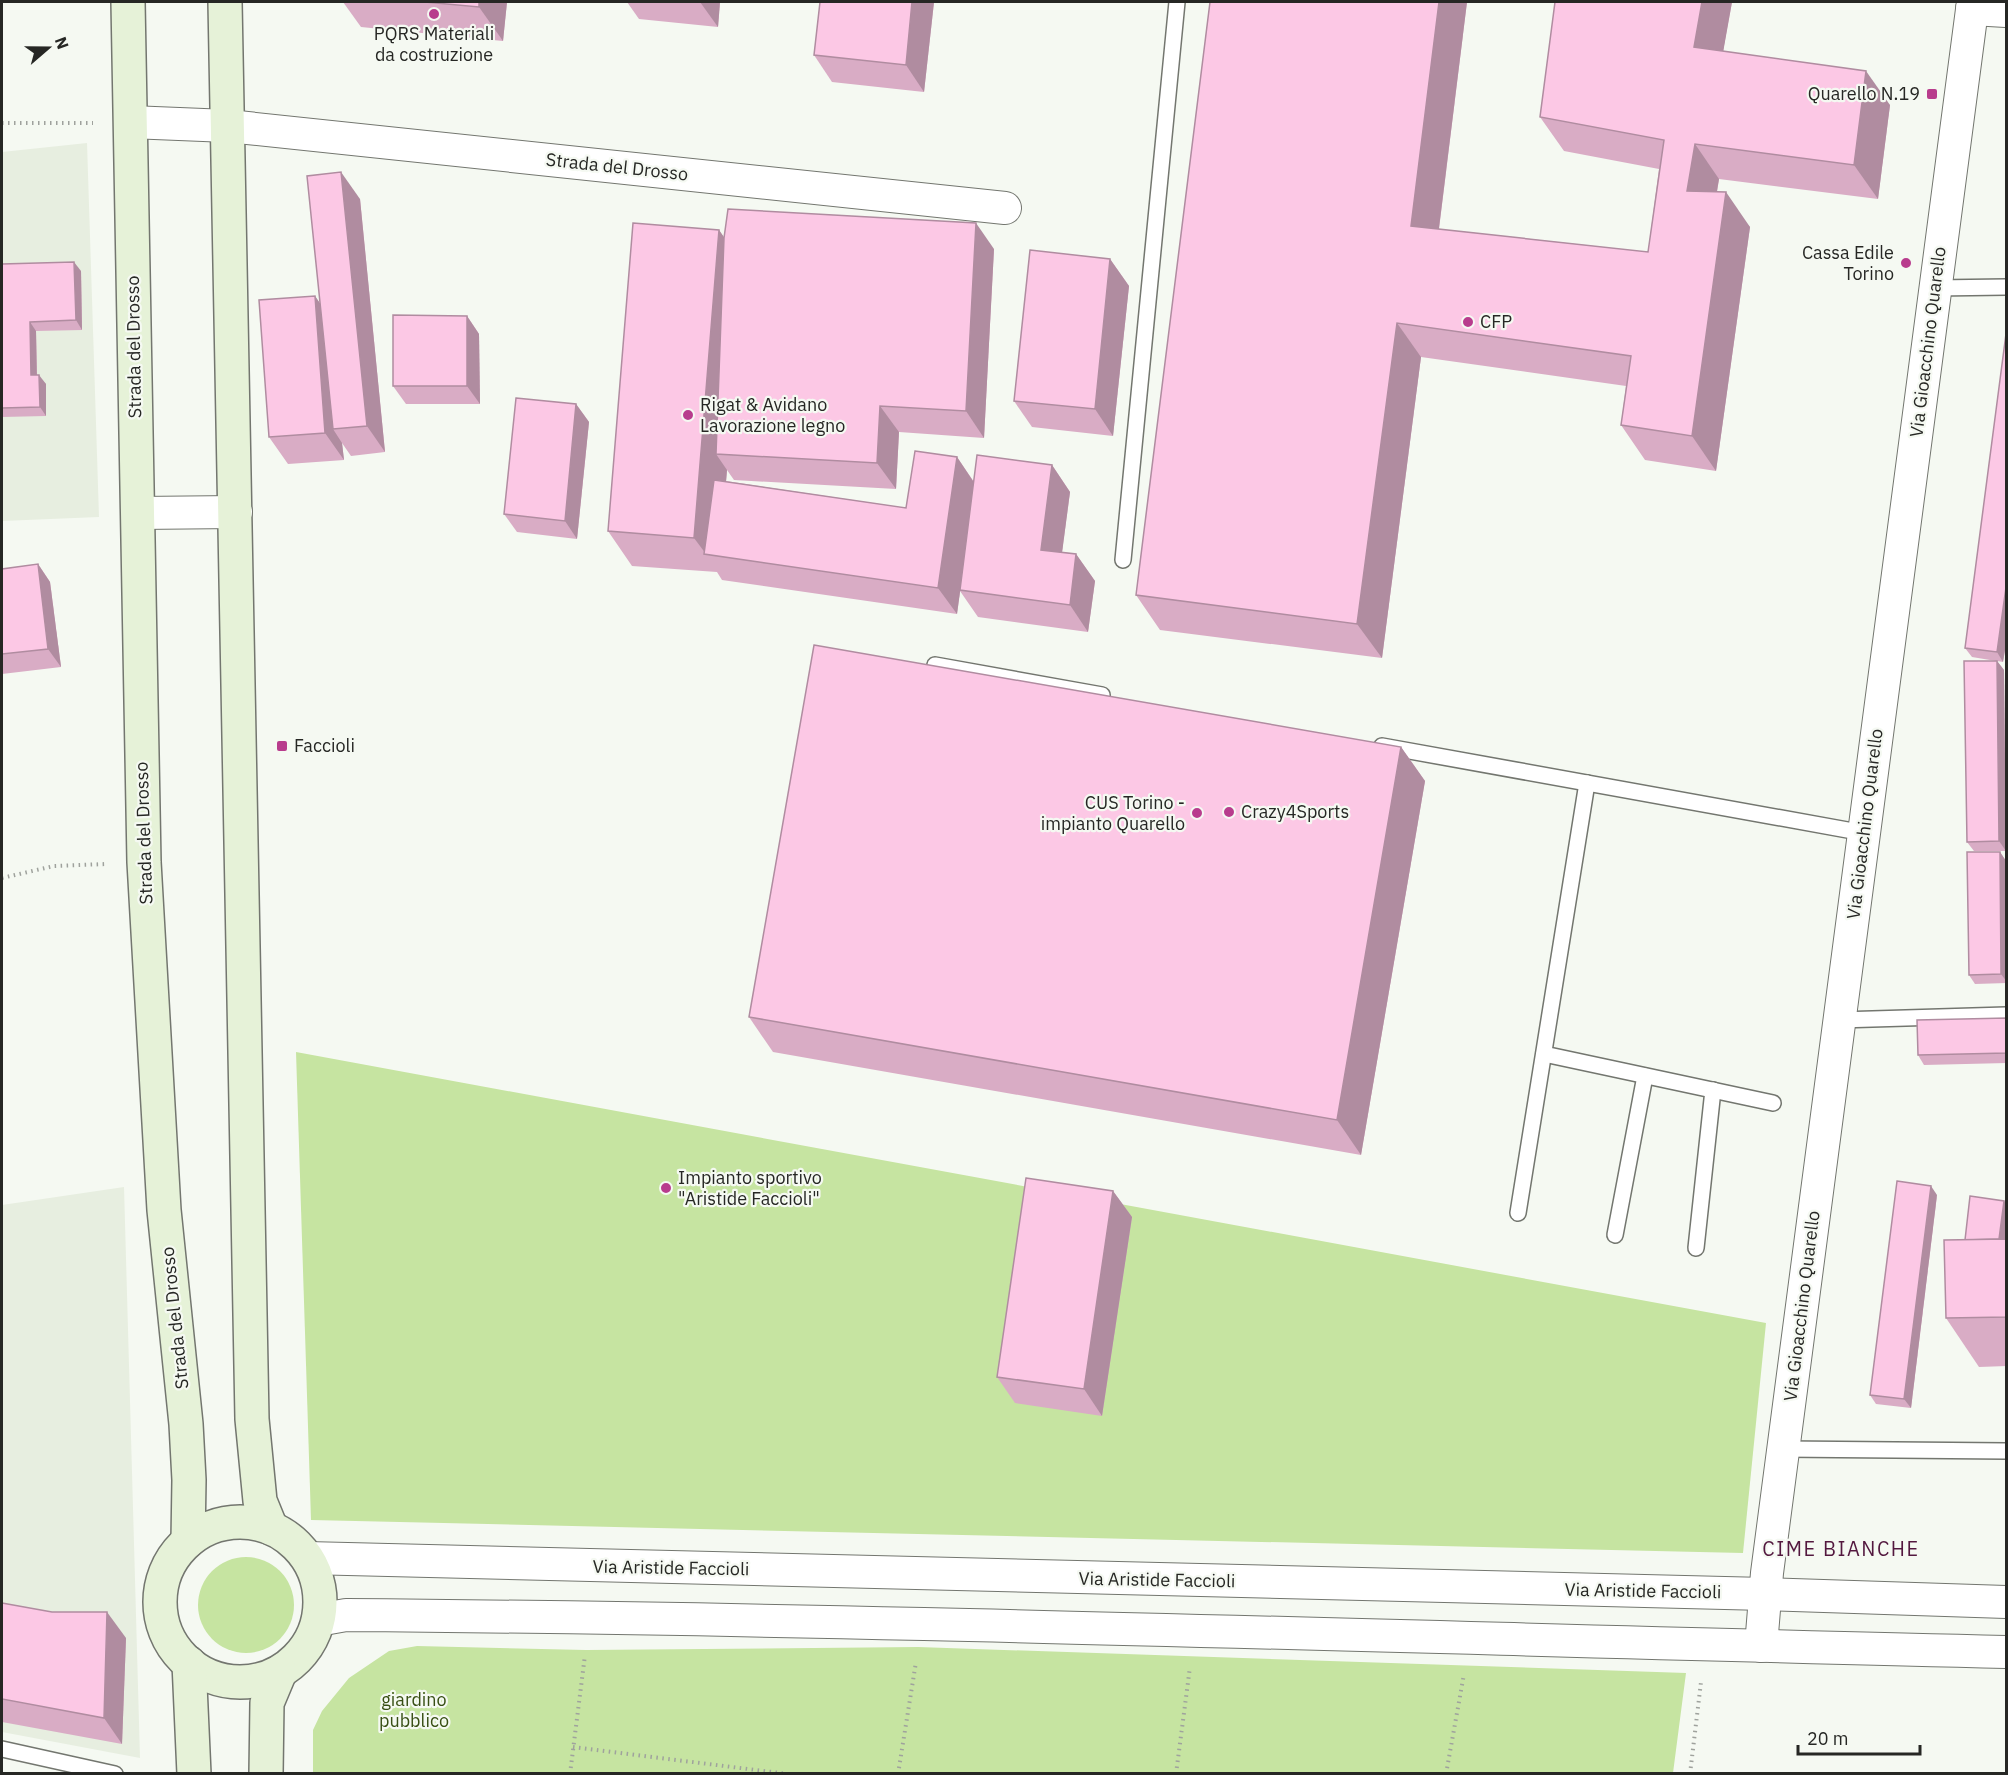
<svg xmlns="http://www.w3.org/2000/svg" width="2008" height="1775" viewBox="0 0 2008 1775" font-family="'IBM Plex Sans',sans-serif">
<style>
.built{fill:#e7eee0}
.green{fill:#c6e4a1}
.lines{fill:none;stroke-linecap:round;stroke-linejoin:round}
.lane-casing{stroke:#73766f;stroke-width:18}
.street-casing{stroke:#73766f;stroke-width:34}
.secondary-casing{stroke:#73766f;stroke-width:36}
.path{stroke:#9fa29d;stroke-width:4;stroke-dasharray:1.5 4.5;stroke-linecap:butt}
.lane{stroke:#fff;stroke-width:15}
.street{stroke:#fff;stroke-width:32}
.secondary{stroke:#e6f2d8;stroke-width:33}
.wall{fill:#d9acc5}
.shaded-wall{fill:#b08ca0}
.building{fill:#fcc8e5;stroke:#b08ca0;stroke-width:1.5}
.poi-dot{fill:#b83c8d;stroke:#f5f9f2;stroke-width:2}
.labels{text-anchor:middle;stroke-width:4.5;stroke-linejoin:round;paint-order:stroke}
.poi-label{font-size:18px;fill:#262724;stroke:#f5f9f2;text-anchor:start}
.street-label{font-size:18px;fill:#262724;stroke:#f5f9f2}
.park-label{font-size:18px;fill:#384f14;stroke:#f5f9f2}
.neighbourhood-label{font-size:20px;letter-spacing:1.5px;fill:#53183f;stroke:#f5f9f2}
</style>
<rect width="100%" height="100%" fill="#f5f9f2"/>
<g class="built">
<path d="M 87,143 L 99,517 L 2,521 L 2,152 Z"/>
<path d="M 124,1187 L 140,1758 L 2,1732 L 2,1205 Z"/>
</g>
<g class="green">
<path d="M 296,1052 L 1766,1323 L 1743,1553 L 311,1520 Z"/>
<circle cx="246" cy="1605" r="48"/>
<path d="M 417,1646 L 586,1650 L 918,1647 L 1686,1673 L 1673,1773 L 313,1773 L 313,1730 L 322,1711 L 349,1678 L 389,1651 Z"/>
</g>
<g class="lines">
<g class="lane-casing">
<g id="lane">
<path d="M 1935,288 L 2006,287"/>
<path d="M 1123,560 L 1177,2"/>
<path d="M 935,665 L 1102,695"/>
<path d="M 1382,746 L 1864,833"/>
<path d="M 1839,1020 L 2006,1015"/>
<path d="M 1544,1054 L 1773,1103"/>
<path d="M 1518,1213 L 1587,783"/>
<path d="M 1615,1235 L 1645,1076"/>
<path d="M 1696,1248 L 1713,1090"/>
<path d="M 1783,1449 L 2006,1451"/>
<path d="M 2,1749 L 115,1774"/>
</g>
</g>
<g class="street-casing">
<g id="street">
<path d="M 1972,9 L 2006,11"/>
<path d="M 130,122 L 228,126 L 1005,208"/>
<path d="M 138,513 L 236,512"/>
<path d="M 307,1558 L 1765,1594 L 2006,1602"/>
<path d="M 318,1620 L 346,1615 C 900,1619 1453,1639 2006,1652"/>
<path d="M 1761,1646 L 1767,1573 L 1973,2"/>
</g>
</g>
<g class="secondary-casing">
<g id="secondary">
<path d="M 128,2 L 144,862 L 164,1210 L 186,1424 L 189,1480 L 188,1541"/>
<path d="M 225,2 L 252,1419 L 260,1501 L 271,1528"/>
<circle cx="240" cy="1602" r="80"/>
<path d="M 189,1663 L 194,1774"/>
<path d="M 266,1774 L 267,1703 L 280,1672"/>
</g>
</g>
<g class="path">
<path d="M 2,123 L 93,123"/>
<path d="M 2,878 L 54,866 L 107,864"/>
<path d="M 573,1747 L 788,1774"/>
<path d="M 570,1774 L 585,1655"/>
<path d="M 898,1774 L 916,1662"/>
<path d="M 1176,1774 L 1190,1667"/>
<path d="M 1446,1774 L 1464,1674"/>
<path d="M 1690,1774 L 1701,1682"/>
</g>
<use href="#lane" class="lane"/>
<use href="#street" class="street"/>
<use href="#secondary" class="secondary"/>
</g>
<g class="wall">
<path d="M 343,2 L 507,2 L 503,41 L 361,27 Z"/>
<path d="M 627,2 L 720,2 L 718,27 L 639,19 Z"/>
<path d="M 820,2 L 934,2 L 924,92 L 832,82 L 814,55 Z"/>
<path d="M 1210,2 L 1467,2 L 1439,229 L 1648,252 L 1659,169 L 1564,151 L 1540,117 L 1555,2 L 1732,2 L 1723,51 L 1890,105 L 1878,199 L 1719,179 L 1717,192 L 1750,227 L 1716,471 L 1645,460 L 1621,425 L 1626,386 L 1421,357 L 1382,658 L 1160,630 L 1136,595 Z"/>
<path d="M 360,199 L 385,452 L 351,456 L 342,443 L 344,460 L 288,464 L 269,437 L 315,296 L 320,304 Z"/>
<path d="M 719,230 L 724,238 L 994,249 L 984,438 L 899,432 L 896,489 L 734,480 L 727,470 L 726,481 L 906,508 L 957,457 L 974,482 L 1052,465 L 1070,492 L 1062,552 L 1076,554 L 1095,581 L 1088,632 L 978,617 L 960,591 L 957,614 L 722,580 L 717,572 L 632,566 L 608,531 Z"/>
<path d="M 1110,259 L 1129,286 L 1113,436 L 1032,427 L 1014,401 Z"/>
<path d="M 2,264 L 81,271 L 82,330 L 36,331 L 37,375 L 46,384 L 46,416 L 2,417 Z"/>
<path d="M 467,316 L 479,334 L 480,404 L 406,404 L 393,386 Z"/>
<path d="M 2007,326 L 2007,638 L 2003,662 L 1997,661 L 2004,670 L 2006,851 L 1974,851 L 1967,842 L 1996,661 L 1972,657 L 1965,648 Z"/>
<path d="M 576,404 L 589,422 L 577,539 L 517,532 L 504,514 Z"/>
<path d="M 38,564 L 50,582 L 61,667 L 2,674 L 2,569 Z"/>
<path d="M 1401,747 L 1425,781 L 1361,1155 L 773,1052 L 749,1017 Z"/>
<path d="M 2000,852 L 2006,861 L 2007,983 L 1975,984 L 1969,975 Z"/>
<path d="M 2007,1018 L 2007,1063 L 1924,1065 L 1918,1055 Z"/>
<path d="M 1113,1191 L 1132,1217 L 1102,1416 L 1015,1403 L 997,1377 Z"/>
<path d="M 1937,1195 L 1911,1408 L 1876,1404 L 1870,1395 Z"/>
<path d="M 2004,1201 L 2007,1204 L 2007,1366 L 1979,1367 L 1946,1318 L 1965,1240 Z"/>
<path d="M 2,1603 L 126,1638 L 122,1744 L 2,1722 Z"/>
</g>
<g class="shaded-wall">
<path d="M 479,2 L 507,2 L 503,41 L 479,7 Z"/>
<path d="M 700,2 L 720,2 L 718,27 Z"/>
<path d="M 912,2 L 934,2 L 924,92 L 906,65 Z"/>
<path d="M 1439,2 L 1467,2 L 1435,260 L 1411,226 Z"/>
<path d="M 1702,2 L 1732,2 L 1718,81 L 1694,47 Z"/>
<path d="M 1866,71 L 1890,105 L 1878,199 L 1854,165 Z"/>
<path d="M 1695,144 L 1719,179 L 1711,226 L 1687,191 Z"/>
<path d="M 341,172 L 360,199 L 385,452 L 367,426 Z"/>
<path d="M 1726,192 L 1750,227 L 1716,471 L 1692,436 Z"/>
<path d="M 976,223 L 994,249 L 984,438 L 966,411 Z"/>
<path d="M 719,230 L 743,264 L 716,454 L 727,470 L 720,556 L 706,554 L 694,538 Z"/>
<path d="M 1110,259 L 1129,286 L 1113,436 L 1095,409 Z"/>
<path d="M 74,262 L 81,271 L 82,330 L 76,320 Z"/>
<path d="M 315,296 L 333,322 L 333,429 L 342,443 L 344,460 L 325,433 Z"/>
<path d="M 467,316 L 479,334 L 480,404 L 467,386 Z"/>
<path d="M 30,322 L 36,331 L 37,384 L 31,375 Z"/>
<path d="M 1397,323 L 1421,357 L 1382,658 L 1357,624 Z"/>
<path d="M 39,375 L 46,384 L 46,416 L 40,407 Z"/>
<path d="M 576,404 L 589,422 L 577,539 L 565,521 Z"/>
<path d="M 880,406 L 899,432 L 896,489 L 877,463 Z"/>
<path d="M 957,457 L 975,484 L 957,614 L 938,588 Z"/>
<path d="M 1052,465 L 1070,492 L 1059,576 L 1041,550 Z"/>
<path d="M 1076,554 L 1095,581 L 1088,632 L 1070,605 Z"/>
<path d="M 38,564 L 50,582 L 61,667 L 48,649 Z"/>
<path d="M 2007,580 L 2007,638 L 2003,662 L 1997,652 Z"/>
<path d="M 1997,661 L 2004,670 L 2006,851 L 1999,841 Z"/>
<path d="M 1401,747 L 1425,781 L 1361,1155 L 1337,1120 Z"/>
<path d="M 2000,852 L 2006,861 L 2007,982 L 2001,974 Z"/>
<path d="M 1931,1186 L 1937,1195 L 1911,1408 L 1904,1399 Z"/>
<path d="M 1113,1191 L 1132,1217 L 1102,1416 L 1084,1389 Z"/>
<path d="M 2004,1201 L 2007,1204 L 2007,1241 L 1996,1263 Z"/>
<path d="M 107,1612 L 126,1638 L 122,1744 L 104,1718 Z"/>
</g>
<g class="building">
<path d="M 425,2 L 479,2 L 479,7 Z"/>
<path d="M 820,2 L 912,2 L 906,65 L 814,55 Z"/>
<path d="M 1210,2 L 1439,2 L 1411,226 L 1648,252 L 1664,140 L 1540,117 L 1555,2 L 1702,2 L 1694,47 L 1866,71 L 1854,165 L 1695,144 L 1687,191 L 1726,192 L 1692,436 L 1621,425 L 1631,356 L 1397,323 L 1357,624 L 1136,595 Z"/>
<path d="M 341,172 L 367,426 L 333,429 L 307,176 Z"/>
<path d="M 728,209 L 976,223 L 966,411 L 880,406 L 877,463 L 716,454 L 724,238 Z"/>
<path d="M 633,223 L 719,230 L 694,538 L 608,531 Z"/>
<path d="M 1030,250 L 1110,259 L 1095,409 L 1014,401 Z"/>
<path d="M 74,262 L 76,320 L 30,322 L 31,375 L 39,375 L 40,407 L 2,408 L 2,264 Z"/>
<path d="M 315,296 L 325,433 L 269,437 L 259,300 Z"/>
<path d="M 393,315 L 467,316 L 467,386 L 393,386 Z"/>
<path d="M 2007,326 L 2007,580 L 1997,652 L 1965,648 Z"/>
<path d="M 516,398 L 576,404 L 565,521 L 504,514 Z"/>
<path d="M 915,451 L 957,457 L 938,588 L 704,554 L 714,480 L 906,508 Z"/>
<path d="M 977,455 L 1052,465 L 1041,550 L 1076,554 L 1070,605 L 960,590 Z"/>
<path d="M 38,564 L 48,649 L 2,654 L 2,569 Z"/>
<path d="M 814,645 L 1401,747 L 1337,1120 L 749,1017 Z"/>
<path d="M 1964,661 L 1997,661 L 1999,841 L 1967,842 Z"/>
<path d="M 1967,852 L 2000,852 L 2001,974 L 1969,975 Z"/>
<path d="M 2007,1018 L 2007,1053 L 1918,1055 L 1917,1020 Z"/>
<path d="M 1026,1178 L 1113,1191 L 1084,1389 L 997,1377 Z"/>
<path d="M 1897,1181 L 1931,1186 L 1904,1399 L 1870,1395 Z"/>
<path d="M 1970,1196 L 2004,1201 L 1999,1239 L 1965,1240 Z"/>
<path d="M 2007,1239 L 2007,1317 L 1946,1318 L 1944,1240 Z"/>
<path d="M 2,1603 L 52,1612 L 107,1612 L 104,1718 L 2,1699 Z"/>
</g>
<g class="poi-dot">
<circle cx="434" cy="14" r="6"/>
<rect x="1926" y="88" width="12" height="12" rx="3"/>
<circle cx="1906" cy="263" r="6"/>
<circle cx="1468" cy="322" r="6"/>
<circle cx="688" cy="415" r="6"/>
<rect x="276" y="740" width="12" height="12" rx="3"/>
<circle cx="1229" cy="812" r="6"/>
<circle cx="1197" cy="813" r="6"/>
<circle cx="666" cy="1188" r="6"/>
</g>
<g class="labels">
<g class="poi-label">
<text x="434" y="40" text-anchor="middle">PQRS Materiali<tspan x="434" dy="21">da costruzione</tspan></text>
<text x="1920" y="100" text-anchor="end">Quarello N.19</text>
<text x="1894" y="259" text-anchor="end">Cassa Edile<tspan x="1894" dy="21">Torino</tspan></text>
<text x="1480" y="328">CFP</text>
<text x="700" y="411">Rigat &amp; Avidano<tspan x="700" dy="21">Lavorazione legno</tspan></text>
<text x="294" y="752">Faccioli</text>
<text x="1185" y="809" text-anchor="end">CUS Torino -<tspan x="1185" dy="21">impianto Quarello</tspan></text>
<text x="1241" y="818">Crazy4Sports</text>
<text x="678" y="1184">Impianto sportivo<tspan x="678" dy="21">"Aristide Faccioli"</tspan></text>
</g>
<g class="street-label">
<text transform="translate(617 167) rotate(6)" y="6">Strada del Drosso</text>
<text transform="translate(1928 342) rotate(-83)" y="6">Via Gioacchino Quarello</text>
<text transform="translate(134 347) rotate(-91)" y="6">Strada del Drosso</text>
<text transform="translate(1865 824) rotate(-83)" y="6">Via Gioacchino Quarello</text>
<text transform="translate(144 833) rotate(-92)" y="6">Strada del Drosso</text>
<text transform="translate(1802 1306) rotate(-83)" y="6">Via Gioacchino Quarello</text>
<text transform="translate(175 1318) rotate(-96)" y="6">Strada del Drosso</text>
<text transform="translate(671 1568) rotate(1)" y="6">Via Aristide Faccioli</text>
<text transform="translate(1157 1580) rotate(1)" y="6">Via Aristide Faccioli</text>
<text transform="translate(1643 1591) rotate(1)" y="6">Via Aristide Faccioli</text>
</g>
<g class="park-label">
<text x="414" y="1706">giardino<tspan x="414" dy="21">pubblico</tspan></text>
</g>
<g class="neighbourhood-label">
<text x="1841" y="1556">CIME BIANCHE</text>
</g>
</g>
<rect width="2008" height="1775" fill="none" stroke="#262724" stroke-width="6"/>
<g transform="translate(48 48) rotate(70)" stroke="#f5f9f2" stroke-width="4.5" paint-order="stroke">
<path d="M0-4.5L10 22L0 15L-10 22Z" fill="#262724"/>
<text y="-9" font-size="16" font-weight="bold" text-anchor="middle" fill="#262724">N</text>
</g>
<path d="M1798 1745v9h122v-9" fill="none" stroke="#262724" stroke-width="3"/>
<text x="1807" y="1745" font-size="18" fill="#262724" stroke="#f5f9f2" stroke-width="4.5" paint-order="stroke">20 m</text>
</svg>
